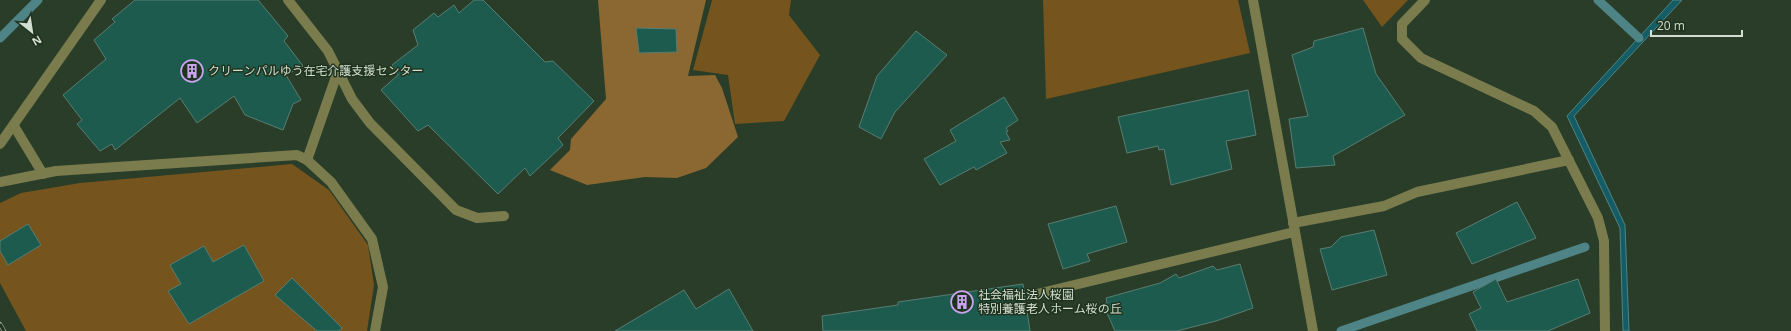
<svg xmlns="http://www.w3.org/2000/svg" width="1791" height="331" viewBox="0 0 1791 331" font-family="'Open Sans','Noto Sans JP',sans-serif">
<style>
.green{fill:#75541d}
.forest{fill:#8b6831}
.water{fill:#155d66;stroke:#4e8486}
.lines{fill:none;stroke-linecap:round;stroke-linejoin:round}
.stream{stroke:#4e8486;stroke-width:9}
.building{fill:#1c5b4d;stroke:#597d73}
.minor{stroke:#7b7c4e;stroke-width:10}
.rail-casing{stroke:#93a291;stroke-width:4.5}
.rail{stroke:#20331e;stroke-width:3;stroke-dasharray:9;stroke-linecap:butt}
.labels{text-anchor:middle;stroke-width:3;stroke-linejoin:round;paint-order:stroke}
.poi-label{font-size:12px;fill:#d2ded0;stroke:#20331e;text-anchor:start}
</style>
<rect width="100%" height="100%" fill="#2a3d28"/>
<g class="green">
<path d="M 712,0 L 791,0 L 789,15 L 820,55 L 784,121 L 735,124 L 728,75 L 693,70 Z"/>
<path d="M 1043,0 L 1238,0 L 1250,53 L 1046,99 Z"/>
<path d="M 1363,0 L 1408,0 L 1382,27 Z"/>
<path d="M 292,164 L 329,190 L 368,245 L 374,285 L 367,331 L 26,331 L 0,283 L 0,203 L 21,193 L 80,183 Z"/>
</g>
<path class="forest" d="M 598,0 L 706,0 L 688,76 L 715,75 L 722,88 L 738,137 L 706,168 L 677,178 L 645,177 L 587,185 L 550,170 L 570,150 L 571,139 L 606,99 Z"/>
<path class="water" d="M 1673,0 L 1682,0 L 1574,116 L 1625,225 L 1629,331 L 1623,331 L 1620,228 L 1567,116 Z"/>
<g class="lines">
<g class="stream">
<path d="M 1598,0 L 1639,38"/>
<path d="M 0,38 L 38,0"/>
<path d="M 1341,331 L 1585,247"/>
</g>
</g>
<g class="building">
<path d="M 135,0 L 258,0 L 288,36 L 284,41 L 303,66 L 286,75 L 301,100 L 293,104 L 283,130 L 245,115 L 234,96 L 197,123 L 180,98 L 115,150 L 112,144 L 100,151 L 77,124 L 82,120 L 63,95 L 106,59 L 94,40 L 115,22 L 112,19 Z"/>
<path d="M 474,0 L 483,0 L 545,62 L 553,61 L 594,101 L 558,138 L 563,145 L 530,176 L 525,168 L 498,194 L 428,125 L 418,131 L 381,90 L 398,75 L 392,65 L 418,45 L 413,30 L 434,13 L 438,17 L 454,5 L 459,13 Z"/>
<path d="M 636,28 L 676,29 L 677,52 L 639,53 Z"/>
<path d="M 1363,28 L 1376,74 L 1405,115 L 1333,156 L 1335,165 L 1296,168 L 1289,119 L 1308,116 L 1292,55 L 1313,47 L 1314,41 Z"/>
<path d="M 916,31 L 947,55 L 895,112 L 881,139 L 859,127 L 877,76 Z"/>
<path d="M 1248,90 L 1256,135 L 1226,141 L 1232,169 L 1171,185 L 1164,149 L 1159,150 L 1158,146 L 1127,153 L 1118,117 Z"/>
<path d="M 1004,97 L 1018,120 L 1006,128 L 1008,131 L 1006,132 L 1010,140 L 1000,142 L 1007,153 L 976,170 L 974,167 L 940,185 L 924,159 L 956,141 L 950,130 Z"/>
<path d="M 1517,202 L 1536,238 L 1472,264 L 1456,233 Z"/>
<path d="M 1116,206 L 1127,242 L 1087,254 L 1090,261 L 1063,269 L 1048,224 Z"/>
<path d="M 28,224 L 41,245 L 8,265 L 0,251 L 0,241 Z"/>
<path d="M 1374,230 L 1387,275 L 1332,290 L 1320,249 L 1331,247 L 1341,237 Z"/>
<path d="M 244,245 L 264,281 L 189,324 L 168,291 L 181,284 L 170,265 L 204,246 L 213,262 Z"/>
<path d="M 1240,264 L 1253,308 L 1216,321 L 1177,331 L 1115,331 L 1103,304 L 1107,303 L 1106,298 L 1160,283 L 1176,274 L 1179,278 L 1213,266 L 1217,270 Z"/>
<path d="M 292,278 L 342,328 L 339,331 L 317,331 L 275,295 Z"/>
<path d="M 1496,279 L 1507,302 L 1578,279 L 1590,313 L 1548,331 L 1477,331 L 1469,314 L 1481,308 L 1473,292 Z"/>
<path d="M 1023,284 L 1030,331 L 823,331 L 822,316 L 898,305 L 898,302 Z"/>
<path d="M 729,289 L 753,331 L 615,331 L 684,290 L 696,309 Z"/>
</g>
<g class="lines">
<g class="minor">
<path d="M 288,0 L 328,51 L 352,99 L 370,123 L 456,210 L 477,218 L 504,216"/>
<path d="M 1253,0 L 1313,331"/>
<path d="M 1425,0 L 1402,24 L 1402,39 L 1421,58 L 1534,111 L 1552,127 L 1598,218 L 1604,241 L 1605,331"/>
<path d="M 14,126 L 43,174"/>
<path d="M 0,144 L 101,0"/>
<path d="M 307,160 L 338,71"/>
<path d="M 0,182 L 56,171 L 297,155 L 307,160 L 331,182 L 372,239 L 383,287 L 375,331"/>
<path d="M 1293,223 L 1384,206 L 1417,192 L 1569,160"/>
<path d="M 1037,294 L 1294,232"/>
</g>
<g class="rail-casing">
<path id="rail" d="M 0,324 L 4,331"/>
</g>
<use href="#rail" class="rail"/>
</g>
<defs>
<g id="building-ring" transform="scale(1.15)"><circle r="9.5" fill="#20331e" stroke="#c8a5ee" stroke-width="1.5"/><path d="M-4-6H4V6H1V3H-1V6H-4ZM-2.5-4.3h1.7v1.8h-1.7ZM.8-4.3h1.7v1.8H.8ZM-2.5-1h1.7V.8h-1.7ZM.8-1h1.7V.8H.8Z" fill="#c8a5ee"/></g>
</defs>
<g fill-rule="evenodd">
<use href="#building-ring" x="192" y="71"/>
<use href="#building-ring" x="962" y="302"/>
</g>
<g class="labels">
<g class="poi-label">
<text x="208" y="75">クリーンパルゆう在宅介護支援センター</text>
<text x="978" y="299">社会福祉法人桜園<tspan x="978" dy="14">特別養護老人ホーム桜の丘</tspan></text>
</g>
</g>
<g transform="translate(32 32) rotate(150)" stroke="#20331e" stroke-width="3" paint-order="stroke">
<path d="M0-3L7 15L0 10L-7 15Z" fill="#d2ded0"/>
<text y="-6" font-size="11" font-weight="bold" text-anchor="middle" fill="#d2ded0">N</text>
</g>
<path d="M1651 30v6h91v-6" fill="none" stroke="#d2ded0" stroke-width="2"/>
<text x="1657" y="30" font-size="12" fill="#d2ded0" stroke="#20331e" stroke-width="3" paint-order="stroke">20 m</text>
</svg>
